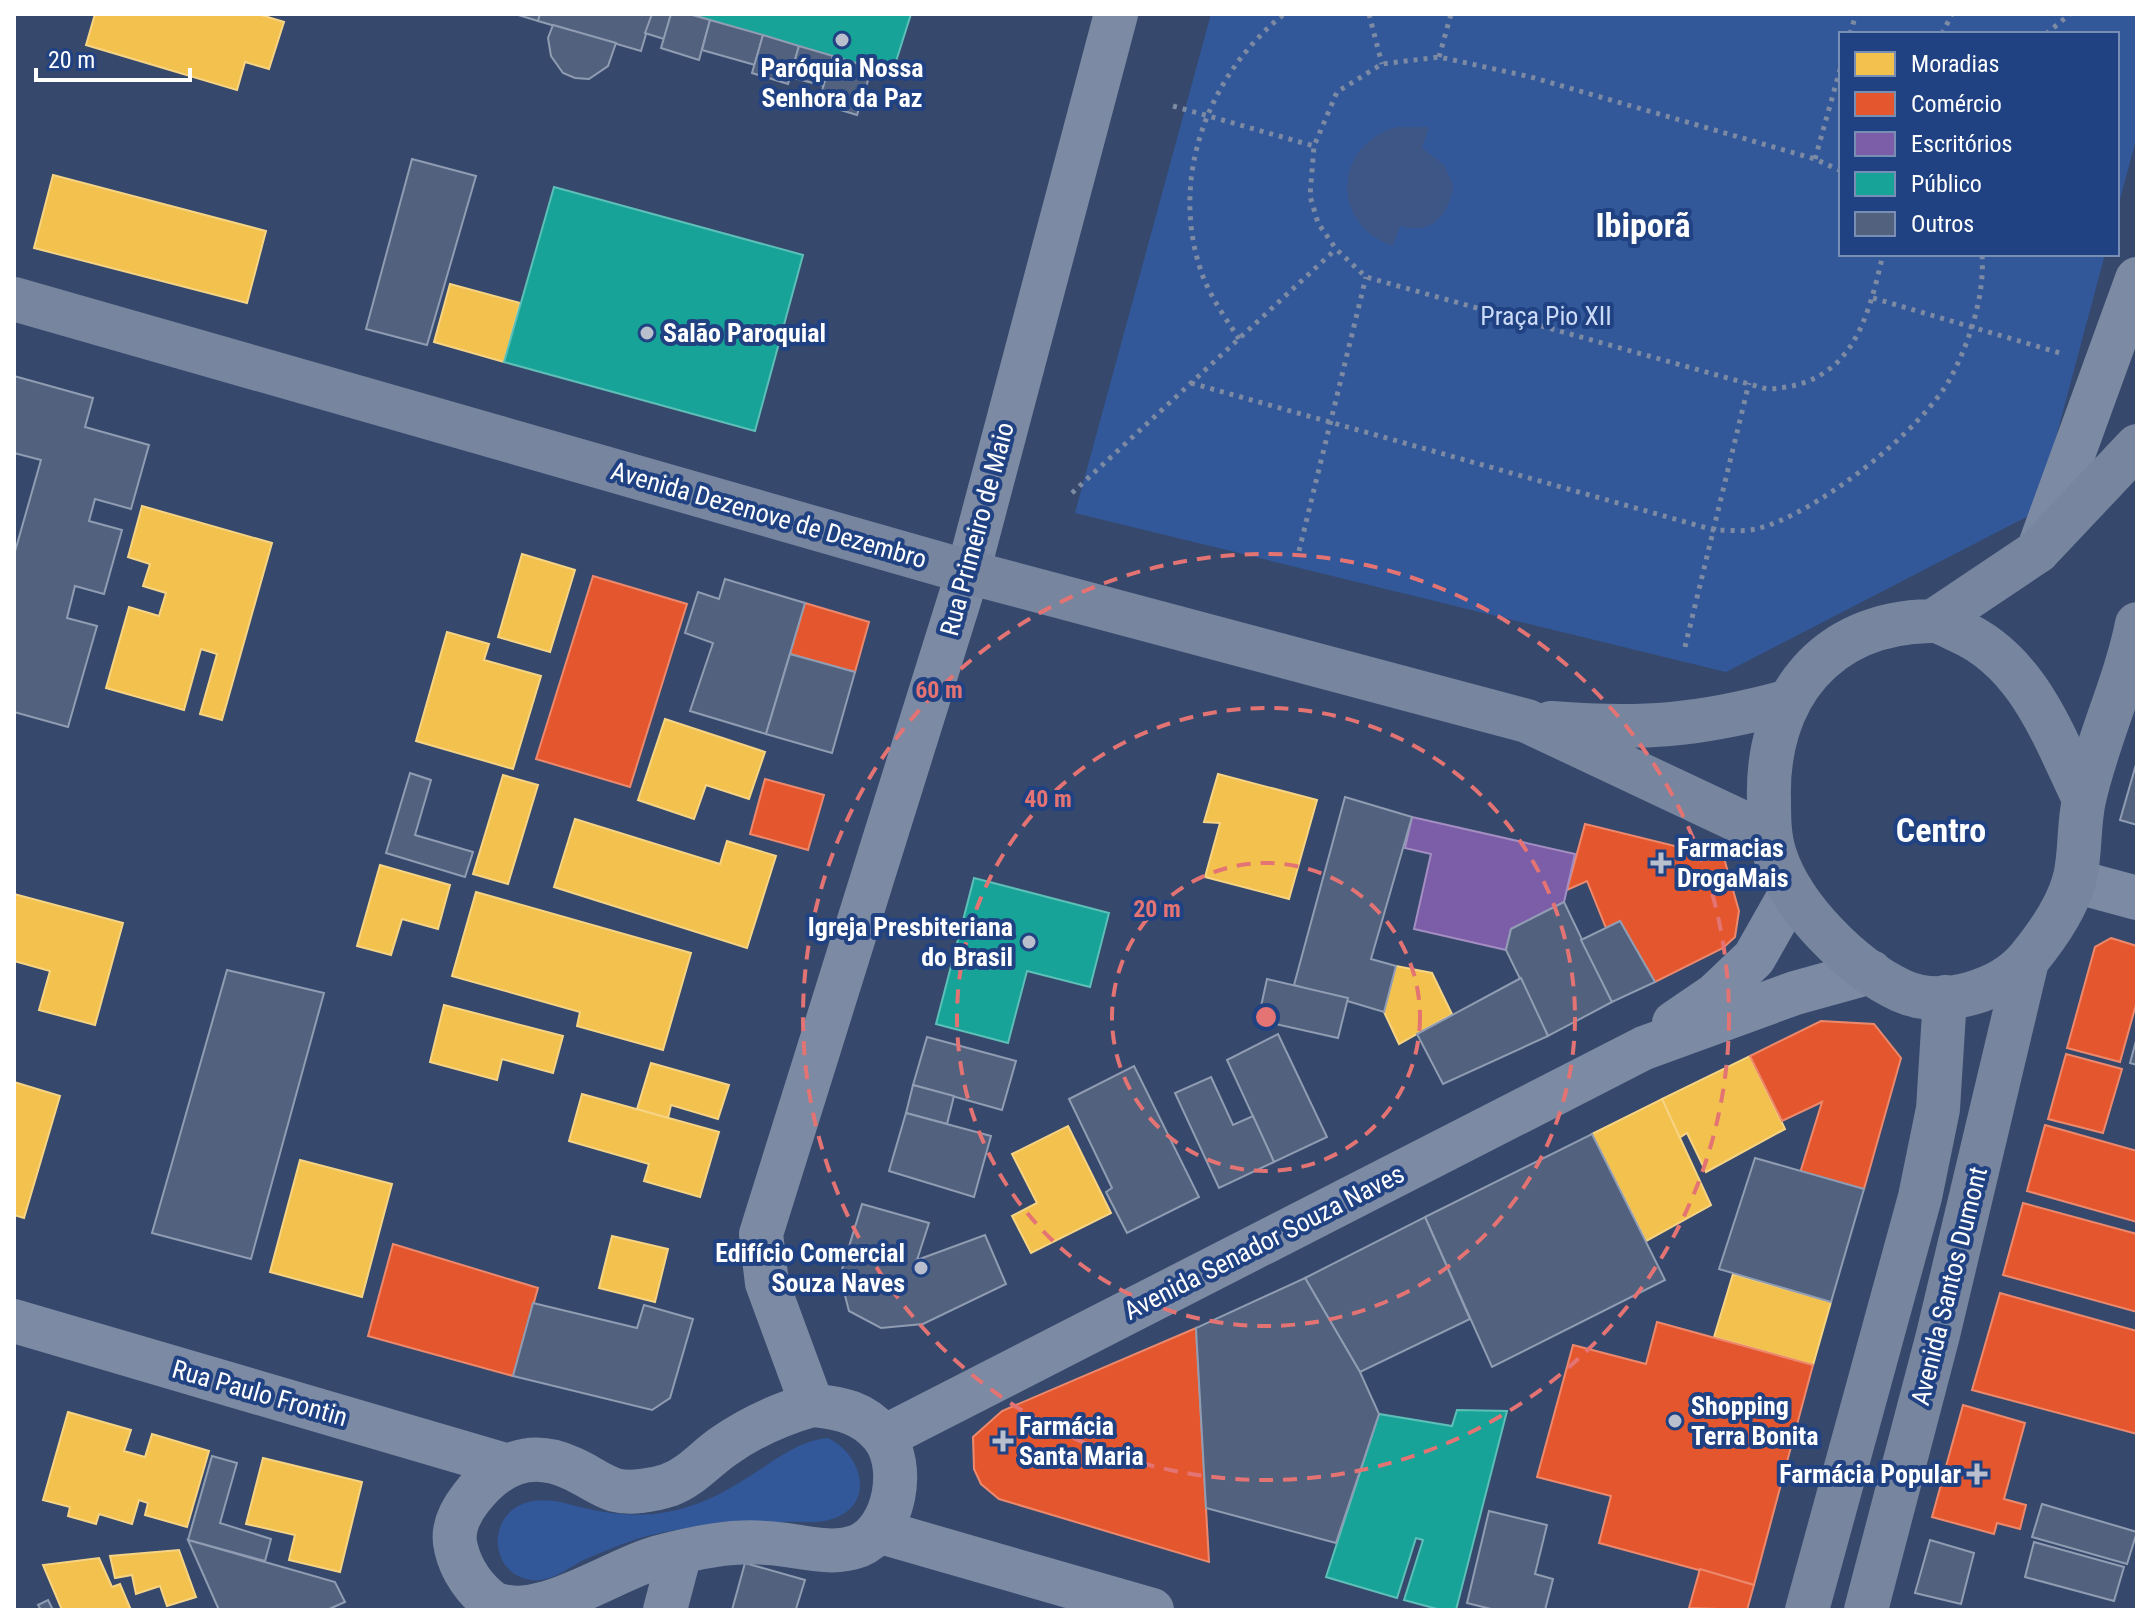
<svg xmlns="http://www.w3.org/2000/svg" width="2151" height="1624" viewBox="0 0 2151 1624" font-family="'Roboto Condensed',sans-serif">
<style>
.green{fill:#33589a}
.water{fill:#3e5686}
.homes{fill:#f2c14e;stroke:#f6d483;stroke-width:2}
.shops{fill:#e4572e;stroke:#ec896d;stroke-width:2}
.offices{fill:#7b5ea7;stroke:#a38ec1;stroke-width:2}
.public{fill:#17a398;stroke:#5dbfb7;stroke-width:2}
.building{fill:#52617e;stroke:#909cb1;stroke-width:2}
.lines{fill:none;stroke-linecap:round;stroke-linejoin:round}
.path{stroke:#7c8aa3;stroke-width:5;stroke-dasharray:4 6;stroke-linecap:butt}
.minor{stroke:#7c8aa3;stroke-width:44}
.tertiary{stroke:#7c8aa3;stroke-width:44}
.secondary{stroke:#77859f;stroke-width:44}
.ring{fill:none;stroke:#e47373;stroke-width:4;stroke-dasharray:14 10}
.poi-dot{fill:#b9bfcc;stroke:#204283;stroke-width:3}
.labels{text-anchor:middle;stroke-width:8;stroke-linejoin:round;paint-order:stroke}
.poi-label{font-size:26px;font-weight:bold;fill:#fff;stroke:#204283;text-anchor:start}
.park-label{font-size:26px;fill:#cbdbf7;stroke:#204283}
.street-label{font-size:26px;fill:#fff;stroke:#204283}
.district-label{font-size:34px;font-weight:bold;fill:#fff;stroke:#204283}
.centre{fill:#e47373;stroke:#204283;stroke-width:4}
.ring-label{font-size:24px;text-anchor:middle;font-weight:bold;fill:#e47373;stroke:#204283;stroke-width:8;stroke-linejoin:round;paint-order:stroke}
</style>
<rect width="100%" height="100%" fill="#36496d"/>
<g class="green">
<path d="M 1211,14 L 2137,14 L 2137,136 L 2117,210 L 2117,34 L 1841,34 L 1841,254 L 2105,254 L 2036,512 L 1726,672 L 1075,513 Z"/>
<path d="M 828,1438 C 863,1455 876,1505 832,1519 C 817,1524 799,1521 783,1522 C 741,1524 698,1524 656,1534 C 632,1539 610,1549 588,1558 C 569,1566 555,1582 532,1580 C 479,1574 485,1481 568,1504 C 638,1523 685,1518 747,1478 C 773,1462 797,1441 828,1438 Z"/>
</g>
<path class="water" d="M 1397,127 L 1429,127 L 1422,148 L 1444,165 L 1453,185 C 1450,215 1431,236 1400,226 L 1393,246 C 1330,224 1333,145 1397,127 Z"/>
<g class="homes">
<path d="M 95,14 L 258,14 L 284,22 L 269,69 L 245,62 L 237,90 L 86,45 Z"/>
<path d="M 53,175 L 266,231 L 247,303 L 34,248 Z"/>
<path d="M 450,284 L 520,303 L 504,362 L 434,342 Z"/>
<path d="M 142,506 L 272,543 L 222,720 L 200,714 L 217,654 L 201,649 L 184,710 L 106,688 L 129,607 L 159,616 L 166,593 L 143,586 L 150,564 L 128,557 Z"/>
<path d="M 522,554 L 575,570 L 550,652 L 498,637 Z"/>
<path d="M 447,632 L 489,644 L 484,660 L 541,676 L 513,769 L 416,741 Z"/>
<path d="M 665,719 L 765,752 L 749,799 L 706,785 L 694,819 L 638,800 Z"/>
<path d="M 1218,774 L 1317,800 L 1289,899 L 1205,877 L 1220,823 L 1204,822 Z"/>
<path d="M 503,775 L 538,785 L 508,884 L 473,874 Z"/>
<path d="M 575,819 L 720,864 L 727,841 L 776,856 L 747,948 L 554,887 Z"/>
<path d="M 380,865 L 450,885 L 438,929 L 402,919 L 391,955 L 357,946 Z"/>
<path d="M 476,892 L 691,953 L 663,1050 L 577,1026 L 580,1012 L 452,976 Z"/>
<path d="M 14,894 L 123,923 L 95,1025 L 39,1010 L 50,971 L 14,961 Z"/>
<path d="M 1396,966 L 1432,973 L 1452,1014 L 1399,1044 L 1384,1012 Z"/>
<path d="M 444,1005 L 563,1036 L 553,1073 L 502,1059 L 497,1080 L 430,1062 Z"/>
<path d="M 1750,1056 L 1785,1129 L 1706,1172 L 1687,1133 L 1679,1138 L 1662,1099 Z"/>
<path d="M 651,1063 L 729,1085 L 718,1119 L 671,1105 L 668,1118 L 637,1109 Z"/>
<path d="M 14,1082 L 60,1096 L 24,1218 L 14,1215 Z"/>
<path d="M 582,1094 L 719,1132 L 700,1197 L 644,1181 L 649,1164 L 569,1141 Z"/>
<path d="M 1662,1099 L 1711,1205 L 1646,1241 L 1592,1134 Z"/>
<path d="M 1068,1126 L 1111,1213 L 1031,1253 L 1012,1216 L 1037,1203 L 1012,1154 Z"/>
<path d="M 300,1160 L 392,1184 L 362,1297 L 270,1272 Z"/>
<path d="M 612,1236 L 668,1249 L 655,1302 L 599,1288 Z"/>
<path d="M 1733,1274 L 1831,1302 L 1813,1365 L 1714,1337 Z"/>
<path d="M 68,1412 L 131,1430 L 124,1451 L 145,1457 L 152,1434 L 209,1451 L 187,1527 L 145,1515 L 148,1503 L 139,1500 L 132,1524 L 99,1514 L 96,1524 L 68,1516 L 70,1507 L 43,1500 Z"/>
<path d="M 263,1458 L 362,1482 L 340,1572 L 289,1560 L 295,1535 L 246,1524 Z"/>
<path d="M 179,1550 L 196,1597 L 167,1606 L 160,1586 L 136,1594 L 132,1575 L 115,1578 L 110,1556 Z"/>
<path d="M 99,1558 L 112,1587 L 120,1584 L 131,1610 L 62,1610 L 43,1565 Z"/>
</g>
<g class="shops">
<path d="M 593,576 L 687,604 L 630,787 L 536,759 Z"/>
<path d="M 805,603 L 869,622 L 855,672 L 790,654 Z"/>
<path d="M 765,779 L 824,795 L 808,850 L 750,834 Z"/>
<path d="M 1585,824 L 1724,858 L 1739,911 L 1735,937 L 1723,948 L 1655,982 L 1620,921 L 1606,928 L 1587,881 L 1567,890 Z"/>
<path d="M 2111,938 L 2137,946 L 2137,1001 L 2120,1062 L 2067,1048 L 2095,947 Z"/>
<path d="M 1821,1021 L 1874,1024 L 1901,1058 L 1864,1189 L 1800,1173 L 1822,1102 L 1782,1121 L 1750,1056 Z"/>
<path d="M 2066,1054 L 2122,1069 L 2103,1133 L 2048,1119 Z"/>
<path d="M 2045,1125 L 2137,1151 L 2137,1222 L 2027,1191 Z"/>
<path d="M 2023,1203 L 2137,1234 L 2137,1312 L 2003,1275 Z"/>
<path d="M 393,1244 L 538,1288 L 513,1376 L 368,1336 Z"/>
<path d="M 2000,1293 L 2137,1331 L 2137,1434 L 1972,1390 Z"/>
<path d="M 1657,1322 L 1813,1365 L 1754,1585 L 1599,1543 L 1611,1496 L 1537,1477 L 1573,1345 L 1646,1364 Z"/>
<path d="M 1196,1328 L 1209,1562 L 999,1499 L 981,1484 L 974,1469 L 973,1437 L 1002,1411 Z"/>
<path d="M 1963,1405 L 2025,1423 L 2004,1499 L 2026,1505 L 2020,1529 L 1997,1523 L 1994,1534 L 1932,1517 Z"/>
<path d="M 1700,1569 L 1754,1585 L 1747,1610 L 1689,1608 Z"/>
</g>
<path class="offices" d="M 1412,817 L 1575,854 L 1564,902 L 1511,929 L 1506,950 L 1414,929 L 1431,854 L 1405,848 Z"/>
<g class="public">
<path d="M 689,14 L 911,14 L 892,74 Z"/>
<path d="M 554,187 L 803,255 L 755,431 L 504,362 Z"/>
<path d="M 974,878 L 1109,913 L 1090,987 L 1027,971 L 1008,1043 L 936,1024 Z"/>
<path d="M 1457,1410 L 1507,1411 L 1456,1610 L 1441,1610 L 1404,1600 L 1423,1540 L 1416,1538 L 1397,1598 L 1326,1577 L 1379,1414 L 1452,1426 Z"/>
</g>
<g class="building">
<path d="M 515,14 L 540,14 L 538,21 Z"/>
<path d="M 540,14 L 652,14 L 641,51 L 538,21 Z"/>
<path d="M 652,14 L 671,14 L 664,39 L 645,33 Z"/>
<path d="M 671,14 L 689,14 L 710,20 L 699,60 L 661,48 Z"/>
<path d="M 710,20 L 763,35 L 755,65 L 702,50 Z"/>
<path d="M 553,25 L 616,43 L 608,66 L 589,79 L 575,78 L 563,73 L 551,56 L 548,38 Z"/>
<path d="M 763,35 L 799,46 L 788,84 L 752,73 Z"/>
<path d="M 799,46 L 833,56 L 824,86 L 790,77 Z"/>
<path d="M 833,56 L 872,68 L 857,115 L 818,103 Z"/>
<path d="M 412,159 L 476,176 L 427,345 L 366,329 Z"/>
<path d="M 14,376 L 93,398 L 85,427 L 149,445 L 131,509 L 95,499 L 89,521 L 122,530 L 104,594 L 75,586 L 67,618 L 97,626 L 68,727 L 14,712 L 14,555 L 41,460 L 14,453 Z"/>
<path d="M 725,579 L 805,603 L 766,734 L 690,711 L 713,643 L 685,633 L 698,592 L 719,599 Z"/>
<path d="M 790,654 L 855,672 L 832,753 L 766,734 Z"/>
<path d="M 2137,761 L 2137,825 L 2120,820 Z"/>
<path d="M 410,773 L 431,780 L 415,835 L 473,852 L 465,877 L 386,853 Z"/>
<path d="M 1345,797 L 1412,817 L 1371,959 L 1396,966 L 1384,1012 L 1294,985 Z"/>
<path d="M 1564,902 L 1612,1002 L 1548,1036 L 1506,950 L 1511,929 Z"/>
<path d="M 1620,921 L 1655,982 L 1612,1002 L 1581,940 Z"/>
<path d="M 227,970 L 324,993 L 251,1259 L 152,1233 Z"/>
<path d="M 1521,978 L 1548,1036 L 1443,1084 L 1417,1034 Z"/>
<path d="M 1267,979 L 1348,998 L 1338,1038 L 1258,1020 Z"/>
<path d="M 1278,1034 L 1327,1137 L 1274,1162 L 1227,1060 Z"/>
<path d="M 927,1037 L 1016,1061 L 1002,1110 L 913,1085 Z"/>
<path d="M 2137,1037 L 2137,1065 L 2130,1063 Z"/>
<path d="M 1134,1066 L 1199,1197 L 1127,1233 L 1106,1192 L 1112,1188 L 1069,1099 Z"/>
<path d="M 1211,1077 L 1233,1125 L 1253,1116 L 1274,1162 L 1219,1188 L 1175,1093 Z"/>
<path d="M 913,1085 L 954,1096 L 947,1124 L 906,1113 Z"/>
<path d="M 906,1113 L 991,1136 L 974,1197 L 889,1171 Z"/>
<path d="M 1592,1134 L 1665,1280 L 1492,1367 L 1425,1217 Z"/>
<path d="M 1755,1158 L 1864,1189 L 1831,1302 L 1719,1269 Z"/>
<path d="M 862,1204 L 929,1223 L 917,1260 L 985,1235 L 1006,1284 L 923,1324 L 881,1328 L 849,1311 L 840,1276 Z"/>
<path d="M 1425,1217 L 1470,1319 L 1360,1372 L 1305,1278 Z"/>
<path d="M 1305,1278 L 1360,1372 L 1379,1414 L 1336,1543 L 1206,1508 L 1196,1328 Z"/>
<path d="M 533,1303 L 637,1328 L 644,1305 L 693,1319 L 670,1398 L 652,1410 L 513,1376 Z"/>
<path d="M 212,1456 L 237,1463 L 220,1523 L 271,1539 L 265,1561 L 188,1540 Z"/>
<path d="M 2042,1504 L 2137,1532 L 2127,1564 L 2032,1537 Z"/>
<path d="M 1489,1511 L 1547,1525 L 1535,1574 L 1553,1579 L 1545,1610 L 1495,1610 L 1467,1603 Z"/>
<path d="M 188,1540 L 335,1582 L 345,1602 L 327,1610 L 219,1610 Z"/>
<path d="M 1930,1540 L 1974,1553 L 1961,1604 L 1915,1593 Z"/>
<path d="M 2034,1542 L 2124,1567 L 2114,1601 L 2025,1577 Z"/>
<path d="M 745,1563 L 805,1580 L 796,1609 L 801,1610 L 732,1610 Z"/>
<path d="M 48,1600 L 53,1610 L 41,1610 L 38,1605 Z"/>
</g>
<g class="lines">
<g class="path">
<path d="M 1369,14 L 1382,64"/>
<path d="M 1850,34 L 1856,14"/>
<path d="M 1942,34 L 1952,14"/>
<path d="M 2046,34 L 2070,14"/>
<path d="M 1439,57 L 1451,14"/>
<path d="M 1173,106 L 1314,146"/>
<path d="M 1815,159 L 1841,66"/>
<path d="M 1841,171 L 1815,159 L 1531,77 L 1439,57 L 1382,64 L 1337,92 L 1314,146 L 1310,196 L 1318,223 L 1336,249 L 1366,277 L 1767,389 C 1850,386 1867,324 1883,254"/>
<path d="M 1873,298 L 2060,353"/>
<path d="M 1239,339 C 1225,317 1208,294 1200,268 C 1170,175 1209,74 1284,14"/>
<path d="M 1191,383 L 1714,530 C 1727,530 1743,532 1756,529 C 1815,515 1923,430 1951,377 C 1970,341 1985,295 1982,254"/>
<path d="M 1072,493 L 1336,249"/>
<path d="M 1299,551 L 1366,277"/>
<path d="M 1685,647 L 1749,383"/>
</g>
<g class="minor">
<path d="M 2074,881 L 2137,898"/>
<path d="M 14,1321 L 505,1465"/>
<path d="M 812,1405 L 767,1283 L 761,1234 L 968,572 L 1116,14"/>
<path d="M 878,1531 L 1152,1610"/>
<path d="M 665,1610 L 680,1553"/>
</g>
<g class="tertiary">
<path d="M 2038,551 L 2137,279"/>
<path d="M 1674,1023 L 1715,995 L 1754,958 L 1792,891"/>
<path d="M 812,1405 C 840,1408 863,1412 882,1435 C 907,1465 895,1531 858,1546 C 829,1557 796,1544 767,1543 C 731,1540 694,1548 659,1557 C 615,1568 539,1624 493,1603 C 475,1590 461,1570 456,1548 C 451,1529 460,1512 471,1498 C 497,1464 530,1449 571,1468 C 586,1474 599,1485 615,1490 C 630,1494 654,1490 669,1485 C 691,1477 705,1459 724,1446 C 751,1427 780,1414 812,1405 Z"/>
<path d="M 884,1437 L 1644,1048 L 1795,993 L 1871,972"/>
</g>
<g class="secondary">
<path d="M 14,299 L 968,572 L 1527,721 L 1769,835"/>
<path d="M 1935,620 L 2038,551 L 2137,446"/>
<path d="M 1551,723 C 1641,730 1698,726 1786,702"/>
<path d="M 2084,799 C 2053,735 2028,661 1959,631 C 1950,627 1940,620 1930,621 C 1825,623 1766,698 1769,799 C 1769,818 1769,837 1775,855 C 1792,908 1852,968 1902,991 C 1942,1009 2002,991 2029,958 C 2047,936 2066,909 2074,881 C 2081,856 2078,826 2084,800 C 2097,740 2125,684 2137,624"/>
<path d="M 1807,1610 L 1920,1197 L 1938,1109 L 1945,997"/>
<path d="M 1866,1610 L 1938,1335 L 2027,961"/>
</g>
</g>
<g class="ring">
<circle cx="1266" cy="1017" r="154"/>
<circle cx="1266" cy="1017" r="309"/>
<circle cx="1266" cy="1017" r="463"/>
</g>
<g class="poi-dot">
<circle cx="842" cy="40" r="8"/>
<circle cx="647" cy="333" r="8"/>
<path d="M1657 851h8v8h8v8h-8v8h-8v-8h-8v-8h8z"/>
<circle cx="1029" cy="942" r="8"/>
<circle cx="921" cy="1268" r="8"/>
<circle cx="1675" cy="1421" r="8"/>
<path d="M999 1429h8v8h8v8h-8v8h-8v-8h-8v-8h8z"/>
<path d="M1973 1462h8v8h8v8h-8v8h-8v-8h-8v-8h8z"/>
</g>
<g class="labels">
<g class="poi-label">
<text x="842" y="77" text-anchor="middle">Paróquia Nossa<tspan x="842" dy="30">Senhora da Paz</tspan></text>
<text x="663" y="342">Salão Paroquial</text>
<text x="1677" y="857">Farmacias<tspan x="1677" dy="30">DrogaMais</tspan></text>
<text x="1013" y="936" text-anchor="end">Igreja Presbiteriana<tspan x="1013" dy="30">do Brasil</tspan></text>
<text x="905" y="1262" text-anchor="end">Edifício Comercial<tspan x="905" dy="30">Souza Naves</tspan></text>
<text x="1691" y="1415">Shopping<tspan x="1691" dy="30">Terra Bonita</tspan></text>
<text x="1019" y="1435">Farmácia<tspan x="1019" dy="30">Santa Maria</tspan></text>
<text x="1961" y="1483" text-anchor="end">Farmácia Popular</text>
</g>
<g class="park-label">
<text x="1546" y="325">Praça Pio XII</text>
</g>
<g class="street-label">
<text transform="translate(769 515) rotate(16)" y="9">Avenida Dezenove de Dezembro</text>
<text transform="translate(977 529) rotate(-75)" y="9">Rua Primeiro de Maio</text>
<text transform="translate(1264 1242) rotate(-27)" y="9">Avenida Senador Souza Naves</text>
<text transform="translate(1949 1286) rotate(-76)" y="9">Avenida Santos Dumont</text>
<text transform="translate(260 1393) rotate(16)" y="9">Rua Paulo Frontin</text>
</g>
<g class="district-label">
<text x="1643" y="237">Ibiporã</text>
<text x="1941" y="842">Centro</text>
</g>
</g>
<circle cx="1266" cy="1017" r="12" class="centre"/>
<g class="ring-label">
<text x="939" y="698">60 m</text>
<text x="1048" y="807">40 m</text>
<text x="1157" y="917">20 m</text>
</g>
<rect width="2151" height="1624" fill="none" stroke="#ffffff" stroke-width="32"/>
<rect x="1839" y="32" width="280" height="224" fill="#204283" stroke="#798eb5" stroke-width="2"/>
<rect x="1855" y="52" width="40" height="24" fill="#f2c14e" stroke="#798eb5" stroke-width="2"/>
<text x="1911" y="72" font-size="24" fill="#ffffff">Moradias</text>
<rect x="1855" y="92" width="40" height="24" fill="#e4572e" stroke="#798eb5" stroke-width="2"/>
<text x="1911" y="112" font-size="24" fill="#ffffff">Comércio</text>
<rect x="1855" y="132" width="40" height="24" fill="#7b5ea7" stroke="#798eb5" stroke-width="2"/>
<text x="1911" y="152" font-size="24" fill="#ffffff">Escritórios</text>
<rect x="1855" y="172" width="40" height="24" fill="#17a398" stroke="#798eb5" stroke-width="2"/>
<text x="1911" y="192" font-size="24" fill="#ffffff">Público</text>
<rect x="1855" y="212" width="40" height="24" fill="#52617e" stroke="#798eb5" stroke-width="2"/>
<text x="1911" y="232" font-size="24" fill="#ffffff">Outros</text>
<path d="M36 68v12h154v-12" fill="none" stroke="#ffffff" stroke-width="4"/>
<text x="48" y="68" font-size="24" fill="#ffffff" stroke="#204283" stroke-width="6" paint-order="stroke">20 m</text>
</svg>
